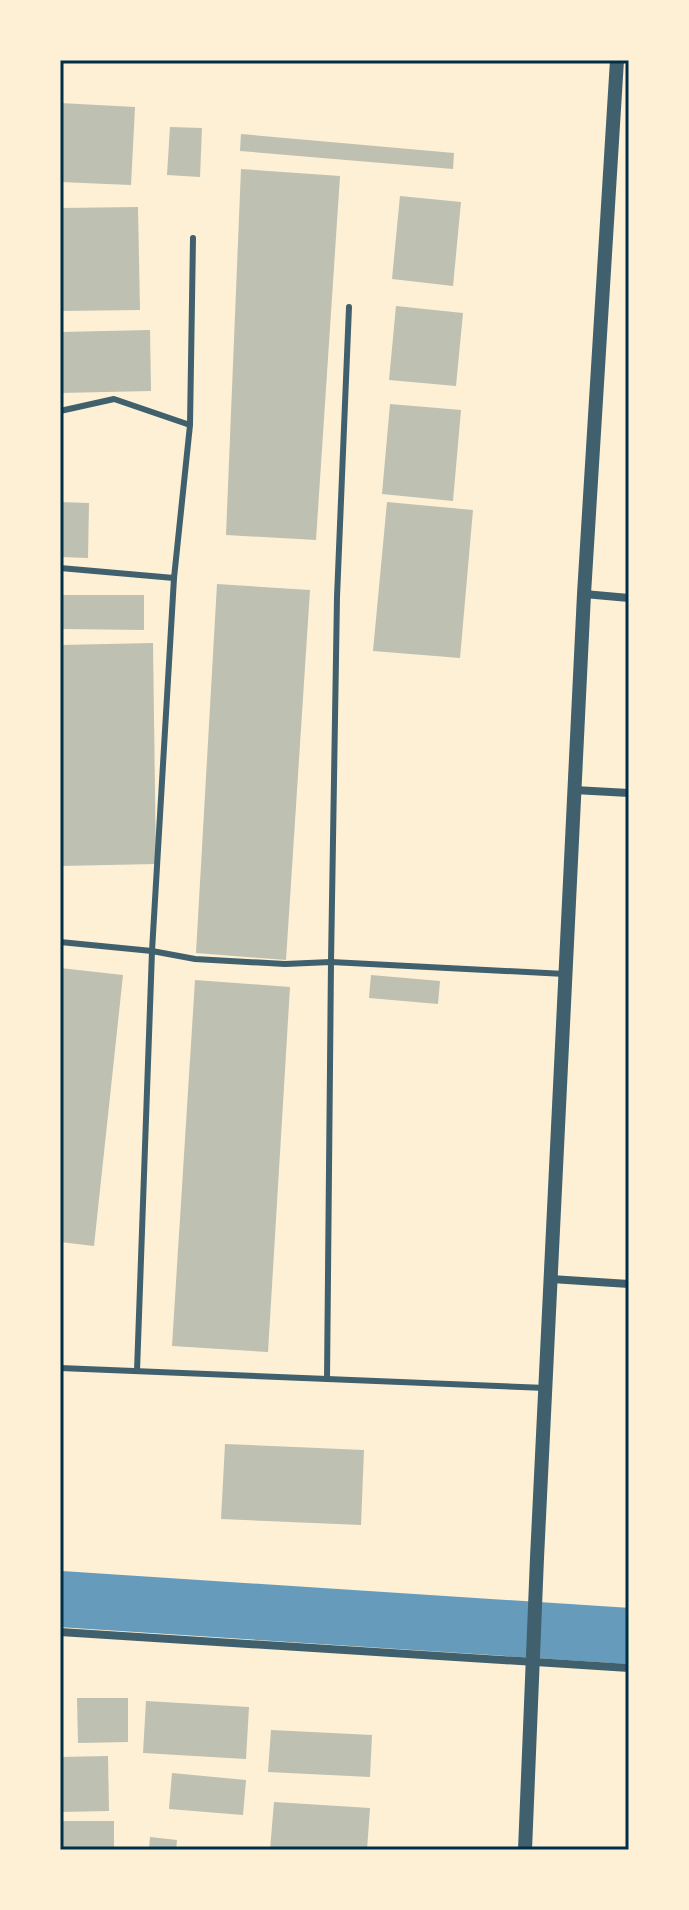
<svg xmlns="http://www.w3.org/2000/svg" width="689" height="1910" viewBox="0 0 689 1910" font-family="Rubik,sans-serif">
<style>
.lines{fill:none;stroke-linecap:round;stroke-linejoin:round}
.canal{stroke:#669bbc;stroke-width:56}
.building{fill:#bec0b2}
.service{stroke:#3f606c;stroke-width:6}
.minor{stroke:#3f606c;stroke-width:8}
.tertiary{stroke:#3f606c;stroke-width:14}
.neatline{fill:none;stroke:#003049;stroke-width:3}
</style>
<rect width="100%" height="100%" fill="#fdf0d5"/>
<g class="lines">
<path class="canal" d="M 60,1599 L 629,1636"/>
</g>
<g class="building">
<path d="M 60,103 L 135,107 L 131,185 L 60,182 Z"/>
<path d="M 170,127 L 202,128 L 200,177 L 167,175 Z"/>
<path d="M 241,134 L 454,153 L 453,169 L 240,151 Z"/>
<path d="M 241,169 L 340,176 L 316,540 L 226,535 Z"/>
<path d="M 400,196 L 461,202 L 453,286 L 392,279 Z"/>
<path d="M 138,207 L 140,310 L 60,311 L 60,208 Z"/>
<path d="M 396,306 L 463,313 L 456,386 L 389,380 Z"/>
<path d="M 150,330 L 151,391 L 60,393 L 60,332 Z"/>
<path d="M 390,404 L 461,410 L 453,501 L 382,494 Z"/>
<path d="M 60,502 L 89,503 L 88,558 L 60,557 Z"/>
<path d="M 387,502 L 473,510 L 460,658 L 373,651 Z"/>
<path d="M 217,584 L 310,590 L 286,960 L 196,953 Z"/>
<path d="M 62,595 L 144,595 L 144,630 L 62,629 Z"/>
<path d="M 153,643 L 156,864 L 60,866 L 60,645 Z"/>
<path d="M 60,968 L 123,975 L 94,1246 L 60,1242 Z"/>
<path d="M 371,975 L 440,981 L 438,1004 L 369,998 Z"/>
<path d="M 195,980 L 290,987 L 268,1352 L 172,1346 Z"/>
<path d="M 225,1444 L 364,1450 L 361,1525 L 221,1519 Z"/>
<path d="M 77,1698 L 128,1698 L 128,1742 L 78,1743 Z"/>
<path d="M 146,1701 L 249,1707 L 246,1759 L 143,1753 Z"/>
<path d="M 271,1730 L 372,1735 L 370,1777 L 268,1772 Z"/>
<path d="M 108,1756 L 109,1811 L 60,1812 L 60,1757 Z"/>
<path d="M 172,1773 L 246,1780 L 243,1815 L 169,1809 Z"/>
<path d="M 274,1802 L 370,1808 L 367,1850 L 270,1850 Z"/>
<rect x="60" y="1821" width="54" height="29"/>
<path d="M 150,1837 L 177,1840 L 176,1850 L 149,1850 Z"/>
</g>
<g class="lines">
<g class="service">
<path d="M 60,411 L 114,399 L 190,425"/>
<path d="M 60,568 L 174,578"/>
<path d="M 60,942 L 152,951 L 195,959 L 285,964 L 331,962 L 565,974"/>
<path d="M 60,1368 L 546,1388"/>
<path d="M 137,1371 L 152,951 L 174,578 L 190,425 L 193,238"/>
<path d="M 327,1379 L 331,962 L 337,597 L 349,307"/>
</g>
<g class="minor">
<path d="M 584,594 L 629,598"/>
<path d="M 574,790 L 629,793"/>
<path d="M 551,1279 L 629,1284"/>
<path d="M 60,1632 L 629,1668"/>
</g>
<path class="tertiary" d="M 525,1850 L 537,1558 L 584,594 L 617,60"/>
</g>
<rect width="689" height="1910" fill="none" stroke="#fdf0d5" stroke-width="124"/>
<rect x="62" y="62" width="565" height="1786" class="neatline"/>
</svg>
